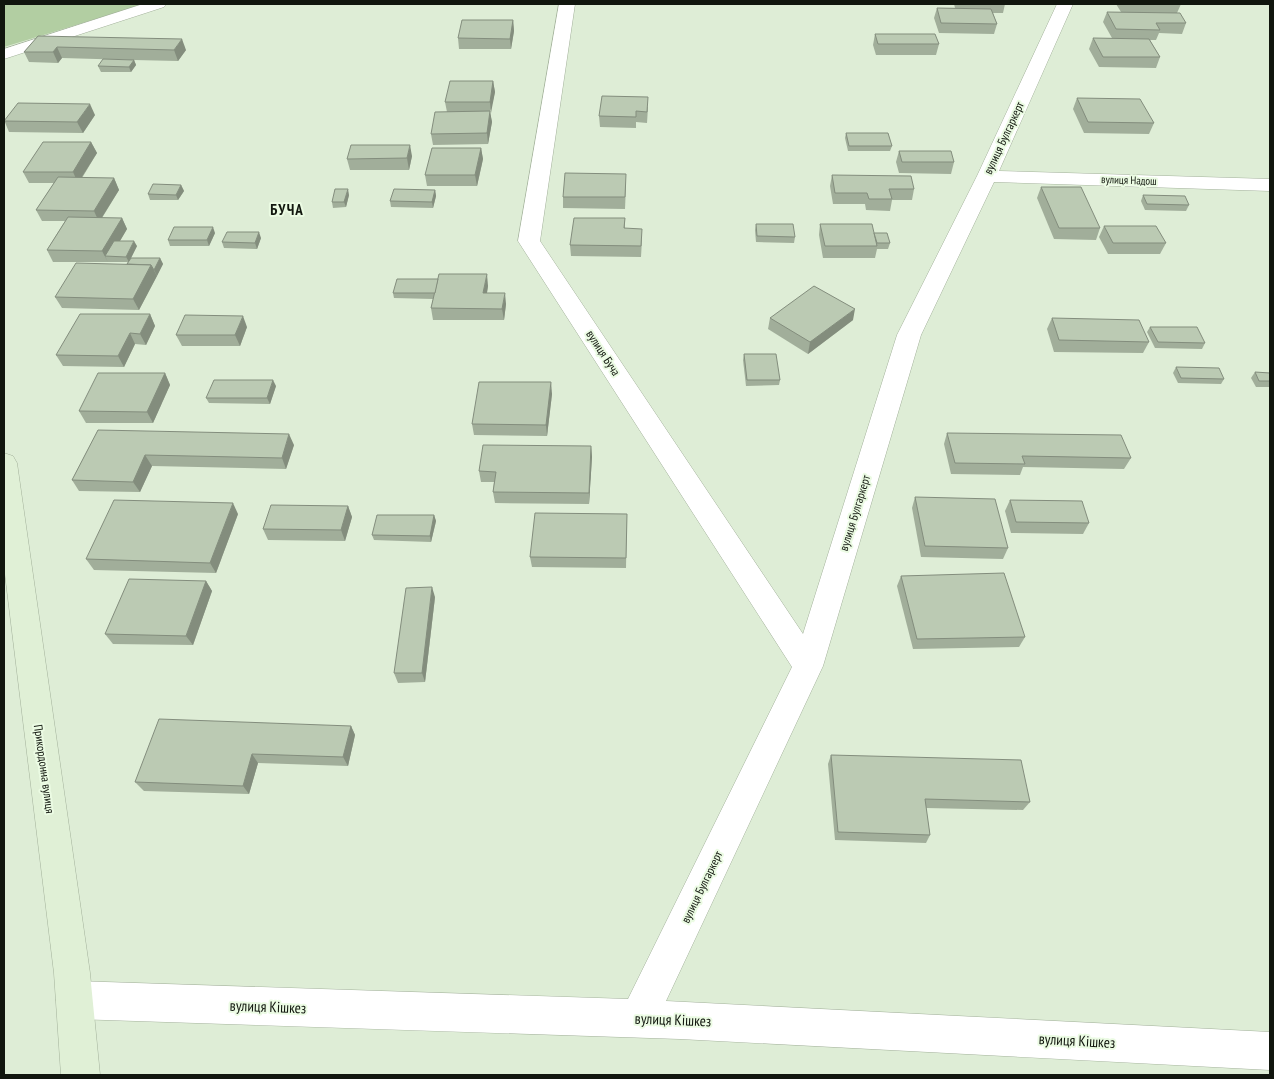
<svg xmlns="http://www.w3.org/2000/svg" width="1274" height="1079" viewBox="0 0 1274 1079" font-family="'PT Sans Narrow',sans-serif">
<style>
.green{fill:#b2cea2}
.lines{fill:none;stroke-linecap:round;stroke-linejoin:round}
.minor-casing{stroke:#a3b19b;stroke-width:1}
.secondary-casing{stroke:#a3b19b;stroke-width:1}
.minor{fill:#fff;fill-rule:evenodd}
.secondary{fill:#e0f0d6;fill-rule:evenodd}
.wall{fill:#a1ae9a}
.shaded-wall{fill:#838d7d}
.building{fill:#bbcab3;stroke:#838d7d}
.labels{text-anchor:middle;stroke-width:4;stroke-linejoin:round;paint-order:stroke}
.far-street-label{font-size:11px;fill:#11160e;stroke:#ebfbe3}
.street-label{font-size:12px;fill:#11160e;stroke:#ebfbe3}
.far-district-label{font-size:15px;font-weight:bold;letter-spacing:1px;fill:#11160e;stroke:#ebfbe3}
.near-street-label{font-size:15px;fill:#11160e;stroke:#ebfbe3}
</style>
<rect width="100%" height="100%" fill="#deedd6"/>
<path class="green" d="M 4,4 L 145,4 L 4,47 Z"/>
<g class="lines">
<g class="minor-casing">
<g id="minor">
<path d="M 143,4 L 166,4 L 164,7 L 4,59 L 4,49 Z"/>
<path d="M 559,4 L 575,4 L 540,241 L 803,634 L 897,335 L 977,176 L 1057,4 L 1073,4 L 999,171 L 1270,179 L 1270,191 L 994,182 L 921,335 L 823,666 L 666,1001 L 1270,1032 L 1270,1070 L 680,1039 L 75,1019 L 62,1013 L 56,1000 L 62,987 L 75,981 L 628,999 L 792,667 L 518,241 Z"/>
</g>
</g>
<g class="secondary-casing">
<path id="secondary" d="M 4,453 L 13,456 L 17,463 L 90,973 L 100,1075 L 61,1075 L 54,973 L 4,566 Z"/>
</g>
<use href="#minor" class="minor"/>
<use href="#secondary" class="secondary"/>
</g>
<g class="wall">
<path d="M 954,4 L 1005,4 L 1003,13 L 993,13 L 997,24 L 994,34 L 939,33 L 934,18 L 937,8 L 955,8 Z"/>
<path d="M 1116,4 L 1181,4 L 1177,13 L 1186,23 L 1182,34 L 1159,33 L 1156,40 L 1150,40 L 1160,57 L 1156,68 L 1099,67 L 1089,49 L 1093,38 L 1112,38 L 1103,22 L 1107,12 L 1121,12 Z"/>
<path d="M 513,20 L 514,31 L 511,49 L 459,49 L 458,38 Z"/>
<path d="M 875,34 L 939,44 L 936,55 L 876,55 L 873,45 Z"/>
<path d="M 38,36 L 186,50 L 178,61 L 134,60 L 136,65 L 131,72 L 101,72 L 98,66 L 131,60 L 62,58 L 58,63 L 29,62 L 24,52 Z"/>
<path d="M 493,81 L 495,92 L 490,113 L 492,122 L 488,144 L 433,145 L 431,134 L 447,112 L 445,102 Z"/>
<path d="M 1077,98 L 1154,123 L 1149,134 L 1084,133 L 1073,109 Z"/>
<path d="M 648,107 L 647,123 L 636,122 L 636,128 L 600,127 L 599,116 Z"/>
<path d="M 95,115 L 83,133 L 9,132 L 4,120 Z"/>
<path d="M 846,133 L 892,146 L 890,151 L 848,151 L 845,138 Z"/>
<path d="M 91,142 L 97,153 L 82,178 L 114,178 L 119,190 L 102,218 L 122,218 L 127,229 L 120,241 L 137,246 L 131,258 L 160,258 L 163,264 L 139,310 L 62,308 L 55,297 L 127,264 L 128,262 L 53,262 L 47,250 L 65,221 L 42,221 L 36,210 L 54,183 L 29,183 L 23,172 Z"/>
<path d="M 481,148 L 483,159 L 477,186 L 427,186 L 425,175 Z"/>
<path d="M 899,151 L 954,162 L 951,174 L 899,173 L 896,162 Z"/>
<path d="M 412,156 L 409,170 L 350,170 L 347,159 Z"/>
<path d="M 832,175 L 914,189 L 912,200 L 892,200 L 890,211 L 866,210 L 865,204 L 833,204 L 830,186 Z"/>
<path d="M 181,185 L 184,191 L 178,200 L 150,200 L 148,194 Z"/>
<path d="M 626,185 L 625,209 L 563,208 L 563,197 Z"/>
<path d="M 1041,187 L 1100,228 L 1096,240 L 1054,239 L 1037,198 Z"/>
<path d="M 435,190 L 436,196 L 433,208 L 391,207 L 390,201 Z"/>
<path d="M 349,195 L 346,207 L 333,208 L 332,202 Z"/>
<path d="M 1143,195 L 1189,205 L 1186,211 L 1145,210 L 1141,201 Z"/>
<path d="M 625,218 L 625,228 L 642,240 L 641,257 L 571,256 L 570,245 Z"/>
<path d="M 756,224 L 795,237 L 794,243 L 756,242 L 755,230 Z"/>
<path d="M 820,224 L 874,233 L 890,243 L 888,249 L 877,249 L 875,258 L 823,258 L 819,235 Z"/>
<path d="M 1104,226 L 1166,243 L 1160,254 L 1108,254 L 1099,237 Z"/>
<path d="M 215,233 L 209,246 L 170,246 L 168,240 Z"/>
<path d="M 261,238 L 257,249 L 224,248 L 222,242 Z"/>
<path d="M 488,286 L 487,293 L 506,304 L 504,320 L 433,320 L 431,308 L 433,299 L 394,298 L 393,293 Z"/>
<path d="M 150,314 L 155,326 L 146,345 L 135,344 L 124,367 L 63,366 L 56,355 Z"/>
<path d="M 770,318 L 853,320 L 808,354 L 768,329 Z"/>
<path d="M 1052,318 L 1149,342 L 1143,353 L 1054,352 L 1047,329 Z"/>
<path d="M 247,327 L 240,346 L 182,346 L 176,335 Z"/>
<path d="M 1150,327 L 1205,343 L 1202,349 L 1155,348 L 1147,332 Z"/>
<path d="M 744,354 L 780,380 L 779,385 L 746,386 L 743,360 Z"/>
<path d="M 1176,367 L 1224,379 L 1221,384 L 1178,383 L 1173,373 Z"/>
<path d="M 1255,372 L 1270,373 L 1270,387 L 1256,387 L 1251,378 Z"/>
<path d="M 165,373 L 170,385 L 153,423 L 86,423 L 79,411 Z"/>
<path d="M 276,386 L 270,404 L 209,403 L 206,398 Z"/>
<path d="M 552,394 L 547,436 L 474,435 L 472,424 Z"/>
<path d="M 98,430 L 294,445 L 286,469 L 152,466 L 140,492 L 79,491 L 72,480 Z"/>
<path d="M 947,433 L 1131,458 L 1124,469 L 1023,467 L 1020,475 L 951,474 L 944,444 Z"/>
<path d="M 591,446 L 592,457 L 589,504 L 495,503 L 493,492 L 494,482 L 481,482 L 479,471 Z"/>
<path d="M 915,497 L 1008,548 L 1003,559 L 921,557 L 912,508 Z"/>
<path d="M 1010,500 L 1089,523 L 1083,534 L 1011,533 L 1005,511 Z"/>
<path d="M 348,506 L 352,517 L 345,541 L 268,540 L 263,529 Z"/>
<path d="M 238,514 L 216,573 L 94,570 L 86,559 Z"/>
<path d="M 627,514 L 626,568 L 532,567 L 530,557 Z"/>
<path d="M 434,515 L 436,521 L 431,542 L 374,540 L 372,535 Z"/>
<path d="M 901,576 L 1025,637 L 1019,647 L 913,649 L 897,586 Z"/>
<path d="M 206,581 L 212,591 L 193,645 L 113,644 L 105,634 Z"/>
<path d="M 435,597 L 425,682 L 398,683 L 394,673 Z"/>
<path d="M 351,726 L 355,735 L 348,766 L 258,763 L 249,794 L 144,791 L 135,782 Z"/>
<path d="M 831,755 L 1030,802 L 1023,810 L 926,808 L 930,835 L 926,843 L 835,840 L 828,764 Z"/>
</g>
<g class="shaded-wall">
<path d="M 513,20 L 514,31 L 511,49 L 510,39 Z"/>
<path d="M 182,39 L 186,50 L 178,61 L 174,50 Z"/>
<path d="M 57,47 L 62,58 L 58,63 L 53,52 Z"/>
<path d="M 134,60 L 136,65 L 131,72 L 129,67 Z"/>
<path d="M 493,81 L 495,92 L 491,113 L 490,102 Z"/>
<path d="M 90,104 L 95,115 L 83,133 L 77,122 Z"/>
<path d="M 490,111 L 492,122 L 488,144 L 487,133 Z"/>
<path d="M 91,142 L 97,153 L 78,183 L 73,172 Z"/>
<path d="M 410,145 L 412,156 L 409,170 L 407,158 Z"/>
<path d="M 481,148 L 483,159 L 477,186 L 475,175 Z"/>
<path d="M 114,178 L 119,190 L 99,222 L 94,211 Z"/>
<path d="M 181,185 L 184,191 L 178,200 L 176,195 Z"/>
<path d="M 348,189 L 349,195 L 346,207 L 344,202 Z"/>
<path d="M 435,190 L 436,196 L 433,208 L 432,202 Z"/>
<path d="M 122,218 L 127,229 L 111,256 L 105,256 L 108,262 L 102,251 Z"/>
<path d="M 213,227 L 215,233 L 209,246 L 207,240 Z"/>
<path d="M 259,232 L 261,238 L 257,249 L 255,243 Z"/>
<path d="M 134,241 L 137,246 L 129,262 L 126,257 Z"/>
<path d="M 160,258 L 163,264 L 157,276 L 154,270 Z"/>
<path d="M 151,265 L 157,276 L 139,310 L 133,299 Z"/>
<path d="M 487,274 L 488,286 L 485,304 L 483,293 Z"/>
<path d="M 505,293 L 506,304 L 504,320 L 502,309 Z"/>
<path d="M 855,309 L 853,320 L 808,354 L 810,342 Z"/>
<path d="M 150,314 L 155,326 L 146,345 L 140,334 Z"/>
<path d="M 243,316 L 247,327 L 240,346 L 235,335 Z"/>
<path d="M 130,333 L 135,344 L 124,367 L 118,356 Z"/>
<path d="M 165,373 L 170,385 L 153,423 L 147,412 Z"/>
<path d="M 273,380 L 276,386 L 270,404 L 267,398 Z"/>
<path d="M 551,382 L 552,394 L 547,436 L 546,425 Z"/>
<path d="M 289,434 L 294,445 L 286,469 L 282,458 Z"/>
<path d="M 591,446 L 592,457 L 589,504 L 589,493 Z"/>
<path d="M 145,455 L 152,466 L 140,492 L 133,482 Z"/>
<path d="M 233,503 L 238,514 L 216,573 L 210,563 Z"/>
<path d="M 348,506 L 352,517 L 345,541 L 341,530 Z"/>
<path d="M 434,515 L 436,521 L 431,542 L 430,536 Z"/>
<path d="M 206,581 L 212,591 L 193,645 L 186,636 Z"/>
<path d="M 432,587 L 435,597 L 425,682 L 422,673 Z"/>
<path d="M 351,726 L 355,735 L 348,766 L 343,757 Z"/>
<path d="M 252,754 L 258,763 L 249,794 L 243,786 Z"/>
</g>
<g class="building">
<path d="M 937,8 L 991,9 L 997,24 L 941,23 Z"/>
<path d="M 1107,12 L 1180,13 L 1186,23 L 1156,23 L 1160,30 L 1116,29 Z"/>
<path d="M 462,20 L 513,20 L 510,39 L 458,38 Z"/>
<path d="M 875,34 L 935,34 L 939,44 L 878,44 Z"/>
<path d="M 38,36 L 182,39 L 174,50 L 57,47 L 53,52 L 24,52 Z"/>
<path d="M 1093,38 L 1149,39 L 1160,57 L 1103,57 Z"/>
<path d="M 103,59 L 134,60 L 129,67 L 98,66 Z"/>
<path d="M 450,81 L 493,81 L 490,102 L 445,102 Z"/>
<path d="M 602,96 L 648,97 L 647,112 L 636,111 L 636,117 L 599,116 Z"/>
<path d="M 1077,98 L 1140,99 L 1154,123 L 1088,122 Z"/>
<path d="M 18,103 L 90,104 L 77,122 L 4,121 Z"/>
<path d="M 490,111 L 487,133 L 431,134 L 435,112 Z"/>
<path d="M 846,133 L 888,133 L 892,146 L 849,146 Z"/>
<path d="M 43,142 L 91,142 L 73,172 L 23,172 Z"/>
<path d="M 351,145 L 410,145 L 407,158 L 347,159 Z"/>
<path d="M 432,148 L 481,148 L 475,175 L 425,175 Z"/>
<path d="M 899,151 L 951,151 L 954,162 L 902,162 Z"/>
<path d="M 565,173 L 626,174 L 625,197 L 563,197 Z"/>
<path d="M 832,175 L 911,176 L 914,189 L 889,189 L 892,199 L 869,199 L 867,193 L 835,193 Z"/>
<path d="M 58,177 L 114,178 L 94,211 L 36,210 Z"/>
<path d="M 153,184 L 181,185 L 176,195 L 148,194 Z"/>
<path d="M 1041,187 L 1081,187 L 1100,228 L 1059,228 Z"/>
<path d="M 335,189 L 348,189 L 344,202 L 332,202 Z"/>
<path d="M 394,189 L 435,190 L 432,202 L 390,201 Z"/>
<path d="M 1143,195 L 1185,196 L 1189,205 L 1147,204 Z"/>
<path d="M 68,217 L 122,218 L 102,251 L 47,250 Z"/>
<path d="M 574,218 L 625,218 L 624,228 L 642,229 L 641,246 L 570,245 Z"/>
<path d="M 756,224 L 793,224 L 795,237 L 757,236 Z"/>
<path d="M 820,224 L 872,224 L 877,246 L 825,246 Z"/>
<path d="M 1104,226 L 1156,226 L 1166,243 L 1113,243 Z"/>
<path d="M 174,227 L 213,227 L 207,240 L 168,240 Z"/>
<path d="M 227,232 L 259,232 L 255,243 L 222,242 Z"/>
<path d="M 874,233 L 887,233 L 890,243 L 877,243 Z"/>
<path d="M 114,241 L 134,241 L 126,257 L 105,256 Z"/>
<path d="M 131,258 L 160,258 L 154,270 L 151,265 L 127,264 Z"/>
<path d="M 76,263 L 151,265 L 133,299 L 55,297 Z"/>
<path d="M 439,274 L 487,274 L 483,293 L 505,293 L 502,309 L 431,308 Z"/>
<path d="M 397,279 L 438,279 L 435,293 L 393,293 Z"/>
<path d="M 814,286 L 855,309 L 810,342 L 770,318 Z"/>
<path d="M 80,314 L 150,314 L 140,334 L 130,333 L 118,356 L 56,355 Z"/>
<path d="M 185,315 L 243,316 L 235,335 L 176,335 Z"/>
<path d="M 1052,318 L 1139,320 L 1149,342 L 1059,340 Z"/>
<path d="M 1150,327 L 1197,327 L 1205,343 L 1158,342 Z"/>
<path d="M 744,354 L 776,354 L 780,380 L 747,380 Z"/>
<path d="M 1176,367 L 1219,368 L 1224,379 L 1181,378 Z"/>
<path d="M 1255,372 L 1270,373 L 1270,381 L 1259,381 Z"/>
<path d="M 98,373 L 165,373 L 147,412 L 79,411 Z"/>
<path d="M 214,380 L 273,380 L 267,398 L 206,398 Z"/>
<path d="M 479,382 L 551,382 L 546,425 L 472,424 Z"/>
<path d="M 98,430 L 289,434 L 282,458 L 145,455 L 133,482 L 72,480 Z"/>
<path d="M 947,433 L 1121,435 L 1131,458 L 1022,456 L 1025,464 L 955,463 Z"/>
<path d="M 483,445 L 591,446 L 589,493 L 493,492 L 496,472 L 479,471 Z"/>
<path d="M 915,497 L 995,499 L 1008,548 L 925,546 Z"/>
<path d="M 114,500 L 233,503 L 210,563 L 86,559 Z"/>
<path d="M 1010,500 L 1082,501 L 1089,523 L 1016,522 Z"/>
<path d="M 271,505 L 348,506 L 341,530 L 263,529 Z"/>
<path d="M 535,513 L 627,514 L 626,558 L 530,557 Z"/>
<path d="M 377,515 L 434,515 L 430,536 L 372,535 Z"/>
<path d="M 1004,573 L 1025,637 L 917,639 L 901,576 Z"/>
<path d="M 129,579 L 206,581 L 186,636 L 105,634 Z"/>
<path d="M 432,587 L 422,673 L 394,673 L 406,588 Z"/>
<path d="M 159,719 L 351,726 L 343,757 L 252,754 L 243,786 L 135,782 Z"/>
<path d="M 831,755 L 1021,760 L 1030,802 L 925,799 L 930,835 L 838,832 Z"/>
</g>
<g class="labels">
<g class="far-street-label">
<text transform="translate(1129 180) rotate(2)" y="4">вулиця Надош</text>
</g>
<g class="street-label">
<text transform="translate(1004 138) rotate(-65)" y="4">вулиця Булгаркерт</text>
<text transform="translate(603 353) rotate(57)" y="4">вулиця Буча</text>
<text transform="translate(855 513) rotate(-73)" y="4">вулиця Булгаркерт</text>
<text transform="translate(44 769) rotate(82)" y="4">Прикордонна вулиця</text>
<text transform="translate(702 887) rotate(-64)" y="4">вулиця Булгаркерт</text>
</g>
<g class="far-district-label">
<text x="287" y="215">БУЧА</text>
</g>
<g class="near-street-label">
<text transform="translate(268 1007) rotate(2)" y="5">вулиця Кішкез</text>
<text transform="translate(673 1020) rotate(2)" y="5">вулиця Кішкез</text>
<text transform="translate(1077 1041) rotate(3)" y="5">вулиця Кішкез</text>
</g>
</g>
<rect width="1274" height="1079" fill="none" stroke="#11160e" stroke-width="10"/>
</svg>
